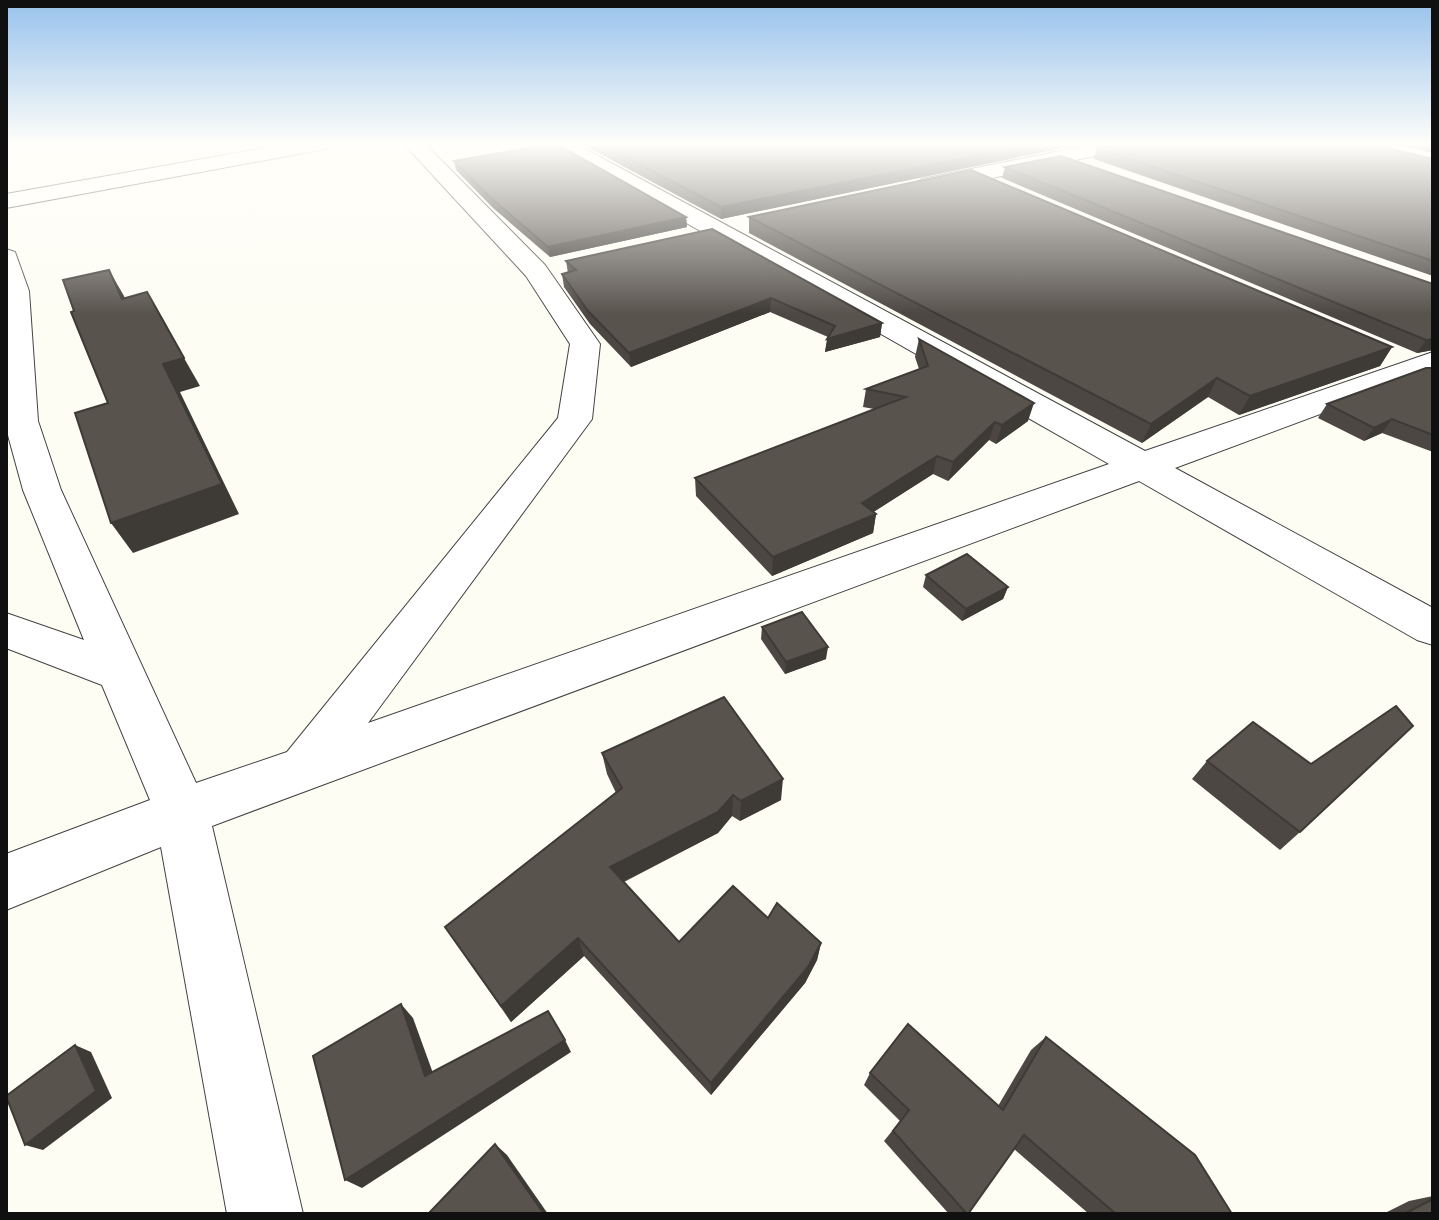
<svg xmlns="http://www.w3.org/2000/svg" width="1439" height="1220" viewBox="0 0 1439 1220" font-family="'PT Serif',serif">
<style>
.lines{fill:none;stroke-linecap:round;stroke-linejoin:round}
.street-casing{stroke:#434343;stroke-width:2}
.street{fill:#fff;fill-rule:evenodd}
.wall{fill:#4c4742}
.shaded-wall{fill:#3e3a36}
.building{fill:#58534d;stroke:#3e3a36;stroke-width:2}
</style>
<rect width="100%" height="100%" fill="#fefdf4"/>
<g class="lines">
<g class="street-casing">
<g id="street">
<path d="M 293,143 L 335,143 L 325,149 L 6,208 L 6,194 Z"/>
<path d="M 403,143 L 424,143 L 545,265 L 600,344 L 592,419 L 368,723 L 1109,464 L 553,147 L 550,143 L 574,143 L 1145,451 L 1433,352 L 1433,372 L 1175,468 L 1433,608 L 1433,645 L 1417,640 L 1139,481 L 212,826 L 303,1214 L 227,1214 L 161,847 L 6,910 L 6,854 L 150,800 L 102,685 L 6,648 L 6,613 L 84,640 L 23,490 L 6,428 L 6,249 L 15,252 L 29,291 L 38,421 L 61,490 L 196,783 L 287,752 L 558,418 L 570,344 L 526,276 Z"/>
<path d="M 1100,143 L 1137,143 L 1127,149 L 922,193 L 911,186 L 922,179 Z"/>
</g>
</g>
<use href="#street" class="street"/>
</g>
<g class="wall">
<path d="M 534,143 L 686,217 L 687,227 L 550,257 L 493,208 L 456,170 L 454,161 L 535,147 Z"/>
<path d="M 580,143 L 1086,143 L 721,219 Z"/>
<path d="M 1390,143 L 1433,143 L 1433,153 Z"/>
<path d="M 1097,148 L 1433,159 L 1433,276 L 1094,159 Z"/>
<path d="M 1005,167 L 1433,284 L 1433,350 L 1417,353 L 1002,178 Z"/>
<path d="M 749,217 L 1392,347 L 1380,366 L 1239,415 L 1208,397 L 1142,443 L 749,233 Z"/>
<path d="M 712,229 L 882,323 L 880,337 L 825,352 L 828,337 L 770,312 L 631,367 L 590,324 L 564,287 L 562,274 L 568,273 L 566,261 Z"/>
<path d="M 919,339 L 1028,421 L 996,444 L 989,440 L 948,481 L 933,474 L 873,512 L 876,514 L 873,533 L 772,576 L 696,496 L 695,478 L 874,409 L 863,407 L 866,389 L 919,369 L 915,357 Z"/>
<path d="M 1433,368 L 1433,452 L 1382,433 L 1364,441 L 1318,418 L 1327,404 Z"/>
<path d="M 926,575 L 1008,587 L 1003,599 L 962,621 L 923,587 Z"/>
<path d="M 762,627 L 826,659 L 785,674 L 761,639 Z"/>
<path d="M 602,753 L 781,800 L 740,821 L 732,816 L 718,833 L 624,882 L 679,942 L 768,918 L 821,943 L 817,960 L 805,983 L 711,1095 L 584,956 L 511,1022 L 445,927 L 616,793 L 607,774 Z"/>
<path d="M 1207,761 L 1300,832 L 1280,850 L 1192,779 Z"/>
<path d="M 1046,1037 L 1232,1214 L 1089,1214 L 1014,1149 L 968,1214 L 949,1214 L 884,1141 L 900,1121 L 864,1085 L 870,1073 L 998,1106 L 1031,1050 Z"/>
<path d="M 1433,1196 L 1433,1214 L 1383,1214 L 1409,1201 Z"/>
</g>
<g class="shaded-wall">
<path d="M 1039,143 L 1086,143 L 721,219 L 721,207 Z"/>
<path d="M 686,217 L 687,227 L 550,257 L 548,247 Z"/>
<path d="M 109,270 L 124,296 L 138,326 L 122,299 Z"/>
<path d="M 771,298 L 770,312 L 631,367 L 629,353 Z"/>
<path d="M 882,323 L 880,337 L 825,352 L 827,339 Z"/>
<path d="M 1433,339 L 1433,350 L 1417,353 L 1426,340 Z"/>
<path d="M 1392,347 L 1380,366 L 1239,415 L 1250,396 Z"/>
<path d="M 184,358 L 200,386 L 180,392 L 239,514 L 133,553 L 111,523 L 163,364 Z"/>
<path d="M 1217,378 L 1208,397 L 1142,443 L 1151,424 Z"/>
<path d="M 1034,403 L 1028,421 L 996,444 L 1002,425 Z"/>
<path d="M 1392,419 L 1382,433 L 1364,441 L 1374,428 Z"/>
<path d="M 995,422 L 989,440 L 948,481 L 953,462 Z"/>
<path d="M 937,456 L 933,474 L 858,522 L 862,503 Z"/>
<path d="M 876,514 L 873,533 L 772,576 L 773,557 Z"/>
<path d="M 1008,587 L 1003,599 L 962,621 L 966,609 Z"/>
<path d="M 828,647 L 826,659 L 785,674 L 786,662 Z"/>
<path d="M 783,779 L 781,800 L 740,821 L 741,801 Z"/>
<path d="M 733,795 L 732,816 L 718,833 L 614,886 L 610,867 Z"/>
<path d="M 578,938 L 584,956 L 511,1022 L 501,1006 Z"/>
<path d="M 821,943 L 817,960 L 805,983 L 711,1095 L 711,1083 Z"/>
<path d="M 401,1004 L 413,1018 L 438,1087 L 425,1076 Z"/>
<path d="M 565,1040 L 571,1052 L 362,1188 L 345,1180 Z"/>
<path d="M 75,1045 L 91,1052 L 112,1098 L 43,1150 L 25,1145 Z"/>
<path d="M 495,1144 L 507,1155 L 548,1214 L 544,1214 Z"/>
</g>
<g class="building">
<path d="M 534,143 L 555,143 L 686,217 L 548,247 L 491,198 L 454,161 L 540,146 Z"/>
<path d="M 598,143 L 1039,143 L 721,207 Z"/>
<path d="M 1124,143 L 1367,143 L 1433,159 L 1433,261 L 1097,148 Z"/>
<path d="M 1061,156 L 1433,284 L 1433,339 L 1426,340 L 1005,167 Z"/>
<path d="M 971,170 L 1392,347 L 1250,396 L 1217,378 L 1151,424 L 749,217 Z"/>
<path d="M 712,229 L 882,323 L 827,339 L 835,326 L 771,298 L 629,353 L 588,311 L 562,274 L 576,270 L 566,261 Z"/>
<path d="M 109,270 L 122,299 L 147,292 L 184,358 L 163,364 L 222,484 L 111,523 L 75,413 L 108,403 L 71,312 L 74,311 L 63,280 Z"/>
<path d="M 919,339 L 1034,403 L 1002,425 L 995,422 L 953,462 L 937,456 L 862,503 L 876,514 L 773,557 L 695,478 L 906,397 L 866,389 L 928,366 Z"/>
<path d="M 1426,368 L 1433,368 L 1433,435 L 1392,419 L 1374,428 L 1327,404 Z"/>
<path d="M 967,554 L 1008,587 L 966,609 L 926,575 Z"/>
<path d="M 802,612 L 828,647 L 786,662 L 762,627 Z"/>
<path d="M 724,697 L 783,779 L 741,801 L 733,795 L 718,812 L 610,867 L 679,942 L 733,886 L 768,918 L 777,903 L 821,943 L 808,967 L 711,1083 L 578,938 L 501,1006 L 445,927 L 622,788 L 602,753 Z"/>
<path d="M 1396,706 L 1413,726 L 1300,832 L 1207,761 L 1253,722 L 1311,764 Z"/>
<path d="M 401,1004 L 425,1076 L 548,1011 L 565,1040 L 345,1180 L 313,1056 Z"/>
<path d="M 908,1024 L 1003,1110 L 1046,1037 L 1195,1155 L 1232,1214 L 1116,1214 L 1024,1135 L 968,1214 L 967,1214 L 893,1131 L 909,1110 L 870,1073 Z"/>
<path d="M 75,1045 L 96,1091 L 25,1145 L 6,1096 Z"/>
<path d="M 495,1144 L 544,1214 L 428,1214 Z"/>
<path d="M 1433,1199 L 1433,1214 L 1404,1214 Z"/>
</g>
<linearGradient id="sky" x2="0" y2="1"><stop stop-color="#97c2ec"/><stop offset="0.46" stop-color="#fffefa"/><stop offset="1" stop-color="#fffefa" stop-opacity="0"/></linearGradient>
<rect width="1439" height="314" fill="url(#sky)"/>
<rect width="1439" height="1220" fill="none" stroke="#101010" stroke-width="16"/>
</svg>
